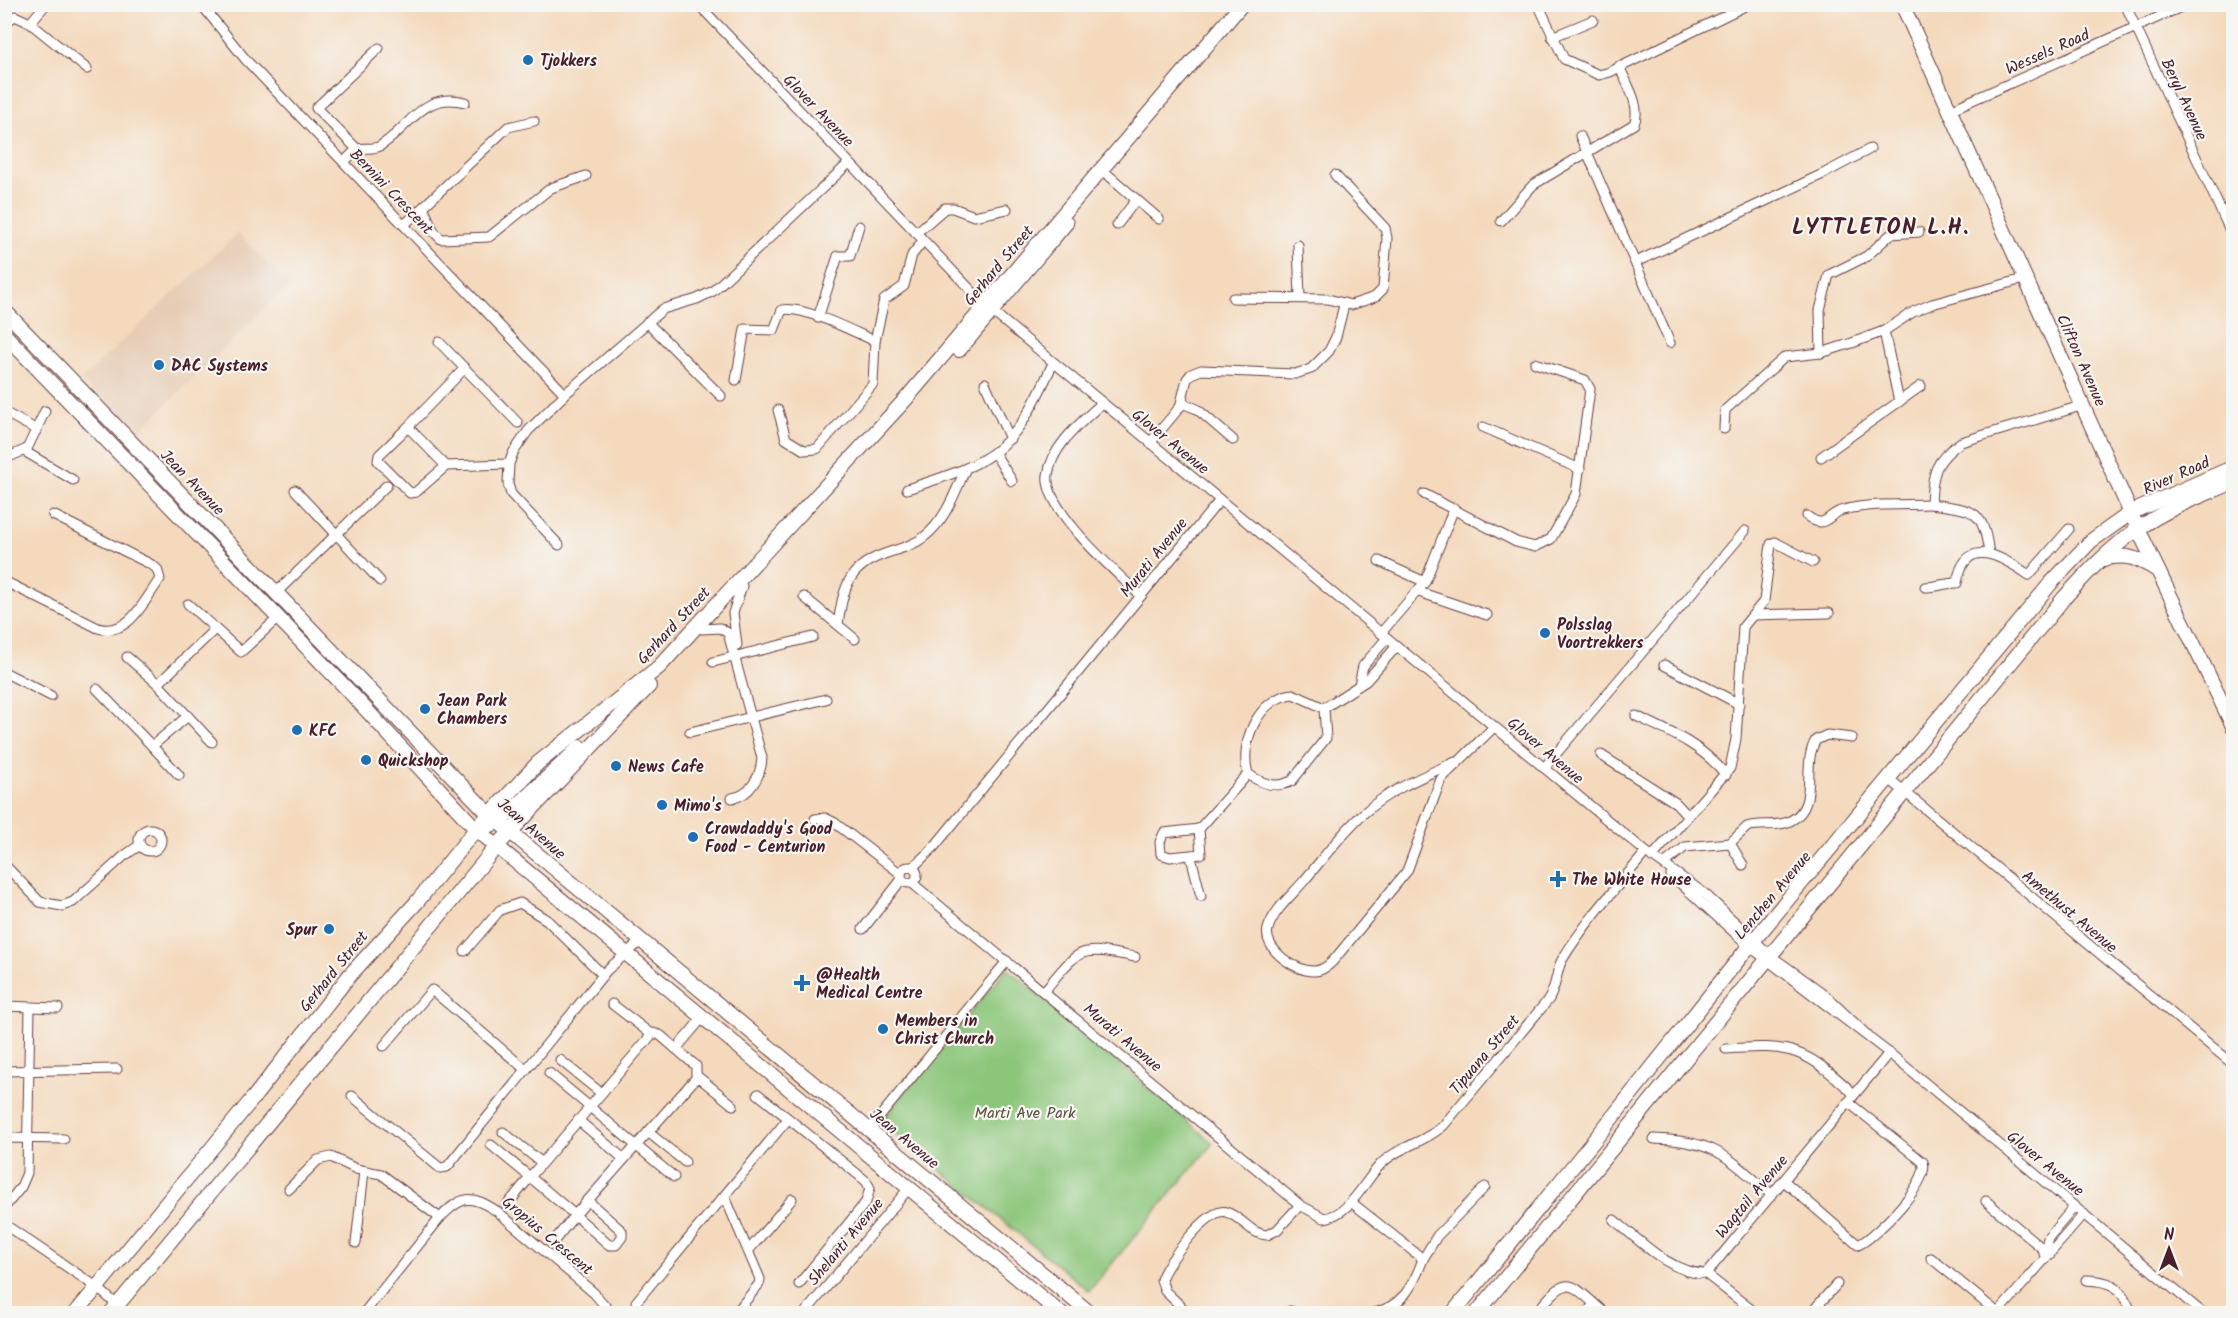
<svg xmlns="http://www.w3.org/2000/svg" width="2238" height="1318" viewBox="0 0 2238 1318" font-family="Kalam,sans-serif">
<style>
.built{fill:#e6cbb3}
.green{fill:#8cc67a;stroke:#6b7252;stroke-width:1.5}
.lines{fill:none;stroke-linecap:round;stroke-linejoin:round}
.street-casing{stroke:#643b41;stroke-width:11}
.secondary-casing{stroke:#643b41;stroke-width:16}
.street{stroke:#fff;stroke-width:9}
.secondary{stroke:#fff;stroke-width:14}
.poi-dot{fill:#1f6fb2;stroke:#f6f6f2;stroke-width:2}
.labels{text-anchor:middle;stroke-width:4.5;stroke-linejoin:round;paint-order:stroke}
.street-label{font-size:16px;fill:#4a1f2b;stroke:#f6f6f2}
.poi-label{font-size:16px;font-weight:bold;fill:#4a1f2b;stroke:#f6f6f2;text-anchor:start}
.park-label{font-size:16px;fill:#5e5143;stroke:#f6f6f2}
.district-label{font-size:22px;font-weight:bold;letter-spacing:1.5px;fill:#4a1f2b;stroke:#f6f6f2}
</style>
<rect width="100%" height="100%" fill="#f6f6f2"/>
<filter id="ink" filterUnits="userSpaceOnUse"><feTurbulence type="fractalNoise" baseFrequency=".0167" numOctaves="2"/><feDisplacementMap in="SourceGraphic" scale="12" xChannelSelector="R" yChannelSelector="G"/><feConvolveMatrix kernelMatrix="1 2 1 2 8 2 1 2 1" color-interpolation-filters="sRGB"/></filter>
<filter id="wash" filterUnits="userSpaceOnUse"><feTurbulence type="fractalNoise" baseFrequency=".008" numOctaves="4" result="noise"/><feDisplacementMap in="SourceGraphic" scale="24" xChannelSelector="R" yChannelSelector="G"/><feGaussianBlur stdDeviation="1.35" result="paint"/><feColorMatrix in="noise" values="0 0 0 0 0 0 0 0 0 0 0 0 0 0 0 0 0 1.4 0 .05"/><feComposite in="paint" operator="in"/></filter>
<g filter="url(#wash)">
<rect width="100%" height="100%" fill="#f4d9bc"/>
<path class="built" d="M 238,233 L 289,285 L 134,436 L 81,380 Z"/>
<path class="green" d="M 1007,968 L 1213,1143 L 1089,1291 L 881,1122 Z"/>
</g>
<g filter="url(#ink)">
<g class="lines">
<g class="street-casing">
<g id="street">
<path d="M 201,4 L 246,60 L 565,394"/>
<path d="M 698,4 L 988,308 L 1646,852 L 1705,894 L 1771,956 L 1824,994 L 1868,1036"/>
<path d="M 1538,4 L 1564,59 L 1599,75 L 1610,72 L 1749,4"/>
<path d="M 2125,4 L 2234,239"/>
<path d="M 4,23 L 15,16 L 30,23 L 46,4"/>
<path d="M 30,23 L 87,69"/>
<path d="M 1552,37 L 1593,20"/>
<path d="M 1950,110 L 2188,4"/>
<path d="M 1580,136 L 1670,343"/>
<path d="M 357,149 L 316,108 L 379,48"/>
<path d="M 344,162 L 357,149 C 364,147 374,150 380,146 C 410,128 422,91 465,102"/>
<path d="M 1107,174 L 1159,219"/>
<path d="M 424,209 L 434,232 L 441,239 L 489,237 L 551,188 L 586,176"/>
<path d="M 1501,221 L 1533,185 L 1634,124 C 1642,106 1626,83 1619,66"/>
<path d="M 404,225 L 508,127 L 534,121"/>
<path d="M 1117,225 L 1136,200"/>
<path d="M 916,233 L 945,208 L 953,208 L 974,216 L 1007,209"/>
<path d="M 1298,245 L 1300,298"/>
<path d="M 1636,262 L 1825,173 L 1870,149"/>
<path d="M 1233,298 L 1328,299 L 1351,305 L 1375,297 L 1383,289 L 1387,238 L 1385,228 L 1335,175"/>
<path d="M 818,318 L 838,256 L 850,256 L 859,226"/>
<path d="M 647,322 L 721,396"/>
<path d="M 1884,331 L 1899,402"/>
<path d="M 439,342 L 518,423"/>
<path d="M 1821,353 L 1820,310 L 1829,275 L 1867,256 L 1891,234 L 1919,232"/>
<path d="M 736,380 L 745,329 L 774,330 L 782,310 C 802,305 854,332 875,341 L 884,300 L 904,286 L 912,255 L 923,241"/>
<path d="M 985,383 L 1010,439"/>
<path d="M 1102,403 C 1082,422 1052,445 1048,475 C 1043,509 1117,573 1141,596"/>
<path d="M 1182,403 L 1197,409 L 1233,440"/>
<path d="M 778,410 L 786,439 L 804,450 L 817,449 L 873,384 L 875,341"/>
<path d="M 4,412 L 37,430"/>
<path d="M 408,427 L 379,455 L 378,461 L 410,493 L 416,492 L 446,466 L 509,464"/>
<path d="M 1483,427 L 1580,469"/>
<path d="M 1724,429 L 1725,410 L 1785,357 L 1821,353 L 1852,343 L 1884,331 L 1913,312 L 1932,304 L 2027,278"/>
<path d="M 1150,443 L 1180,407 L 1187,379 L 1191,374 L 1201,370 L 1295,374 L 1311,369 L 1329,351 L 1336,337 L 1344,305"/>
<path d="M 24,451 L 73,480"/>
<path d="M 995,454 L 1012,481"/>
<path d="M 1821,457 L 1921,386"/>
<path d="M 4,459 L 27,449 L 45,411"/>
<path d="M 446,466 L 408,427 L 465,368"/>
<path d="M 907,489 C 998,460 1013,452 1053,363"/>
<path d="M 295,490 L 380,581"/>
<path d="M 1424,494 L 1516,542 L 1535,547 L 1551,539 L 1576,494 L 1590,389 L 1585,380 L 1535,363"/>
<path d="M 1807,516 C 1826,531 1827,514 1843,510 C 1872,503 1902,505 1931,504"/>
<path d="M 559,545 L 511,494 L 508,484 L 509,464 L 513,453 L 528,431 L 565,394 L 663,309 L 697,299 L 713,291 L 849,163"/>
<path d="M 1989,554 C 1983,508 1974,510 1931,504 C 1932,473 1935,460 1961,442 L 2084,405"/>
<path d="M 1379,561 L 1425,582"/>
<path d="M 4,581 L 98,628 C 129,637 144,601 160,579 L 157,569 L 152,565 L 53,515"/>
<path d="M 1925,587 C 1937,587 1945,583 1957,583 C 1965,533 2004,558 2029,575 L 2069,529"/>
<path d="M 277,592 L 387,485"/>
<path d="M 1419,592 L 1487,615"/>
<path d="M 804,597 L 855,639"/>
<path d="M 188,604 L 241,652 L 277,619"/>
<path d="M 1753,615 L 1829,613"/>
<path d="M 838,624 C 844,584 849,565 890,552 C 902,548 914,545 924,537 C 945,521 955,493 965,470"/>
<path d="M 702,629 L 720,628 L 728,633 L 762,758 C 761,776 750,796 732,798"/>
<path d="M 1381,633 L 1425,582 L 1454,508"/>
<path d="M 737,645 L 733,613 L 742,586"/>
<path d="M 127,657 L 158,684 L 215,629"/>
<path d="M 713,662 L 813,637"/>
<path d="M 1664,665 L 1739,704"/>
<path d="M 4,672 L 51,696"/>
<path d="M 158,684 L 212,742"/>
<path d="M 1359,685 L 1363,666 L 1387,638"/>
<path d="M 97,689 L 152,746 L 188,716"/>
<path d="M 1293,694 L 1324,708 L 1326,738 L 1292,781 C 1276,789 1262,784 1248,774 C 1239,743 1258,698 1293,694 Z"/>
<path d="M 1324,708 L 1366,681 L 1397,646"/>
<path d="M 1636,716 C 1670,732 1702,745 1726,775"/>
<path d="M 690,732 L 826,699"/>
<path d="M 152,746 L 179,775"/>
<path d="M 1601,755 L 1676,803 L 1688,816"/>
<path d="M 1455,762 C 1424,776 1389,790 1364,813 C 1341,833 1323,859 1303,882 C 1291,896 1273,911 1268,929 C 1263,949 1296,972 1314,971 C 1322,971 1328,966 1333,961 L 1407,871 L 1441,779 L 1494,727"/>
<path d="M 1544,768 L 1745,531"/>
<path d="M 1888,778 L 2234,1065"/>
<path d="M 815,819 L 825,818 L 835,823 L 901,874"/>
<path d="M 1199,829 L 1201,854 L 1170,857 L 1161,854 L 1160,842 L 1164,833 L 1199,829 L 1248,774"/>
<circle cx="150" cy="840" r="11"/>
<path d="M 1730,843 L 1743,865"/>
<path d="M 1191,857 L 1201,896"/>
<path d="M 1652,857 L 1730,768 L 1736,739 L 1743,627 L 1764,601 L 1771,544 L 1775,542 L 1813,562"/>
<path d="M 4,864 L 40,902 L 62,906 L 73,902 L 124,856 L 140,845"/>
<path d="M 1664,864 L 1685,847 L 1730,843 L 1747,827 C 1761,822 1776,828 1790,821 C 1821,806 1800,765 1816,740 L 1827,735 L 1852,738"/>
<circle cx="909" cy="875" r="8"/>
<path d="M 912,868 L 934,847 L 1220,500"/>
<path d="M 1671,875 L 1749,946 L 1889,1053 L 2204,1314"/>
<path d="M 912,883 L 1300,1205 L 1324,1218 C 1350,1215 1363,1183 1380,1165 C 1397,1147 1424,1143 1443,1126 L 1549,999 C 1557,985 1556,971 1562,960 C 1586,921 1617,887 1646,852"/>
<path d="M 863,929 L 902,879"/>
<path d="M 465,951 L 500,910 L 520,903 L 547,920 L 603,975"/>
<path d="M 1045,990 C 1081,947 1078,946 1135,957"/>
<path d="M 612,1004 L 651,1034"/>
<path d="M 4,1006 L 58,1008"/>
<path d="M 653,1033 L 660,1035 L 696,1066 L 696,1078 L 575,1215 L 530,1177 Z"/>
<path d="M 384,1046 L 432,990 L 525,1069"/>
<path d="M 676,1049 L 703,1017"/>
<path d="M 1726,1049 C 1792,1044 1806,1049 1854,1094"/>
<path d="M 560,1060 L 601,1093"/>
<path d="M 4,1071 L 117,1069"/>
<path d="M 549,1073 L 674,1177"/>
<path d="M 697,1076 L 733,1105"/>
<path d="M 758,1094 L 866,1181 L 870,1188 L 866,1202 L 799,1284"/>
<path d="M 352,1096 L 440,1168 L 447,1167 L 607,970 L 642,940"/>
<path d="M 578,1120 L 624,1159"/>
<path d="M 869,1130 L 1007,961"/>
<path d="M 503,1132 L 541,1162"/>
<path d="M 648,1132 L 685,1162"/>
<path d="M 4,1138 L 64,1139"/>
<path d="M 1654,1139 C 1717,1141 1726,1156 1772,1195"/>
<path d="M 491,1145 L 530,1177 L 508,1204"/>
<path d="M 1784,1181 L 1858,1245 C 1876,1237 1931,1181 1923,1162 L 1848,1102"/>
<path d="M 289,1189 L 318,1160 L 331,1157 L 356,1169 L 381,1174 L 440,1218"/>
<path d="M 725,1197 L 760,1279 L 759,1284 L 735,1314"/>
<path d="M 1986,1201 L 2050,1255"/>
<path d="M 1351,1202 L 1423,1259 L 1437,1236 L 1485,1187"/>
<path d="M 4,1208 L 21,1187 L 27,1173 L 30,1007"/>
<path d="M 1614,1220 C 1642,1242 1670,1273 1706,1274"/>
<path d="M 4,1224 L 98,1288 L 127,1314"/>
<path d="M 554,1241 L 575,1215 L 609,1245 L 616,1245 L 622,1237 L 622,1231 L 587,1200"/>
<path d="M 356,1243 L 364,1171"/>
<path d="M 749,1250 L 792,1199"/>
<path d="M 2044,1254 L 2048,1238 L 2075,1206"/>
<path d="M 1931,1258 L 1998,1313"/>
<path d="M 1706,1274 L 1889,1053"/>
<path d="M 1706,1274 L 1757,1314"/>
<path d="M 2086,1280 C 2115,1281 2121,1287 2132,1314"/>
<path d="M 636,1302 L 788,1119"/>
<path d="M 1290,1311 L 1300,1314"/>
<path d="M 363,1314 L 440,1218 C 462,1195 471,1194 498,1212 L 594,1293 L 612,1314"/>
<path d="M 804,1314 L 909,1188"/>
<path d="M 1189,1314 L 1165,1291 L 1161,1280 C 1165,1264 1209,1206 1226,1212 C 1242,1217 1250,1234 1267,1235 L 1277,1230 L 1300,1205"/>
<path d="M 1371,1314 C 1402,1307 1413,1287 1423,1259"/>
<path d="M 1535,1314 C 1570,1272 1567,1281 1606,1314"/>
<path d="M 1586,1314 L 1594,1304"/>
<path d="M 1810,1314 L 1837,1284"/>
<path d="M 1997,1314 L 2084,1214"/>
</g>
</g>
<g class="secondary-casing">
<g id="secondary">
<path d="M 1902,4 L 2138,529 L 2234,728"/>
<path d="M 4,310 L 490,815 L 1091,1314"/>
<path d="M 4,334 L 348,690 L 476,829 L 1061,1314"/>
<path d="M 959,350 L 1066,223"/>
<path d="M 2103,559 C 2125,553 2138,558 2157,570"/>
<path d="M 491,825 L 505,817 L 580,747"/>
<path d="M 75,1314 L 254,1097 L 349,976 L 416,903 L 476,829 L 538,763 L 659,667 L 905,400 L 1242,4"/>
<path d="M 110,1314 L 497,846 L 649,686"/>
<path d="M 1452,1314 L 1596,1138 L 1754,940 L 2051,583 L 2091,541 L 2132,512 L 2234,467"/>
<path d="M 1476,1314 L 2064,598 C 2087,573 2110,548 2138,529 C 2167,508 2201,496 2234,482"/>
</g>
</g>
<use href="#street" class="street"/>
<use href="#secondary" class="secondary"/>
</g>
</g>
<g class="poi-dot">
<circle cx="528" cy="60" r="6"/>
<circle cx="159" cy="365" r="6"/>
<circle cx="1545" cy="633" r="6"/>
<circle cx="425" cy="709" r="6"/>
<circle cx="297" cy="730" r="6"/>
<circle cx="366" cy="760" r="6"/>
<circle cx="616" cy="766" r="6"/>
<circle cx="662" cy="805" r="6"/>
<circle cx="693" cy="837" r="6"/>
<path d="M1555 870h6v6h6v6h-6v6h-6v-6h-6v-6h6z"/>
<circle cx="329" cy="929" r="6"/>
<path d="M799 974h6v6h6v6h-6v6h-6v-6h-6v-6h6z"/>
<circle cx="883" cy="1029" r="6"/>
</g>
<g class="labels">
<g class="street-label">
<text transform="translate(2047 51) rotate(-24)" y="6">Wessels Road</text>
<text transform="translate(2185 99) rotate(65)" y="6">Beryl Avenue</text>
<text transform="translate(819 110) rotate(46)" y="6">Glover Avenue</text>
<text transform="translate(392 191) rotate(46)" y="6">Bernini Crescent</text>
<text transform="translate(998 265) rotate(-50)" y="6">Gerhard Street</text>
<text transform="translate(2082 360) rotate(66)" y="6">Clifton Avenue</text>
<text transform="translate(1171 441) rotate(39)" y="6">Glover Avenue</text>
<text transform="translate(2176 475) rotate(-24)" y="6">River Road</text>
<text transform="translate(193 482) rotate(46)" y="6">Jean Avenue</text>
<text transform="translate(1153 557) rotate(-51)" y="6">Murati Avenue</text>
<text transform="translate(673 625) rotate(-47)" y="6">Gerhard Street</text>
<text transform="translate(1546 750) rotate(40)" y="6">Glover Avenue</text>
<text transform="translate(532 828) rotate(41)" y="6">Jean Avenue</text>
<text transform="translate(1772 895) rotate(-50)" y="6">Lenchen Avenue</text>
<text transform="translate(2070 911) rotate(40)" y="6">Amethust Avenue</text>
<text transform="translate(333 971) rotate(-51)" y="6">Gerhard Street</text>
<text transform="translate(1123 1037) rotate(40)" y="6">Murati Avenue</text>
<text transform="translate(1484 1054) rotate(-50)" y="6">Tipuana Street</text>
<text transform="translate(905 1138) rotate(40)" y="6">Jean Avenue</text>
<text transform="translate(2046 1163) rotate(39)" y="6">Glover Avenue</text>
<text transform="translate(1751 1196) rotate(-50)" y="6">Wagtail Avenue</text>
<text transform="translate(548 1235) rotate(40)" y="6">Gropius Crescent</text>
<text transform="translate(845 1241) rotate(-50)" y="6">Shelanti Avenue</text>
</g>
<g class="poi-label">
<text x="540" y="66">Tjokkers</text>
<text x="171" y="371">DAC Systems</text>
<text x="1557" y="630">Polsslag<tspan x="1557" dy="18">Voortrekkers</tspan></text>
<text x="437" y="706">Jean Park<tspan x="437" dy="18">Chambers</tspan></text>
<text x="309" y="736">KFC</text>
<text x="378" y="766">Quickshop</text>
<text x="628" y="772">News Cafe</text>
<text x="674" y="811">Mimo's</text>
<text x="705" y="834">Crawdaddy's Good<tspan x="705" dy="18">Food - Centurion</tspan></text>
<text x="1572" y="885">The White House</text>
<text x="317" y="935" text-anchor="end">Spur</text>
<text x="816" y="980">@Health<tspan x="816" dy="18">Medical Centre</tspan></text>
<text x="895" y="1026">Members in<tspan x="895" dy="18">Christ Church</tspan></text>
</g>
<g class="park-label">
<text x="1025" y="1118">Marti Ave Park</text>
</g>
<g class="district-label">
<text x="1881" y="234">LYTTLETON L.H.</text>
</g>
</g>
<rect width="2238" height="1318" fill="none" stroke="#f6f6f2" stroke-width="24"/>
<g transform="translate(2169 1249)" stroke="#f6f6f2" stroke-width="4.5" paint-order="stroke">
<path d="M0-4.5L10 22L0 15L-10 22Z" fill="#4a1f2b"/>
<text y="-9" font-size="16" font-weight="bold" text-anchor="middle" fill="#4a1f2b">N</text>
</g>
</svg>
